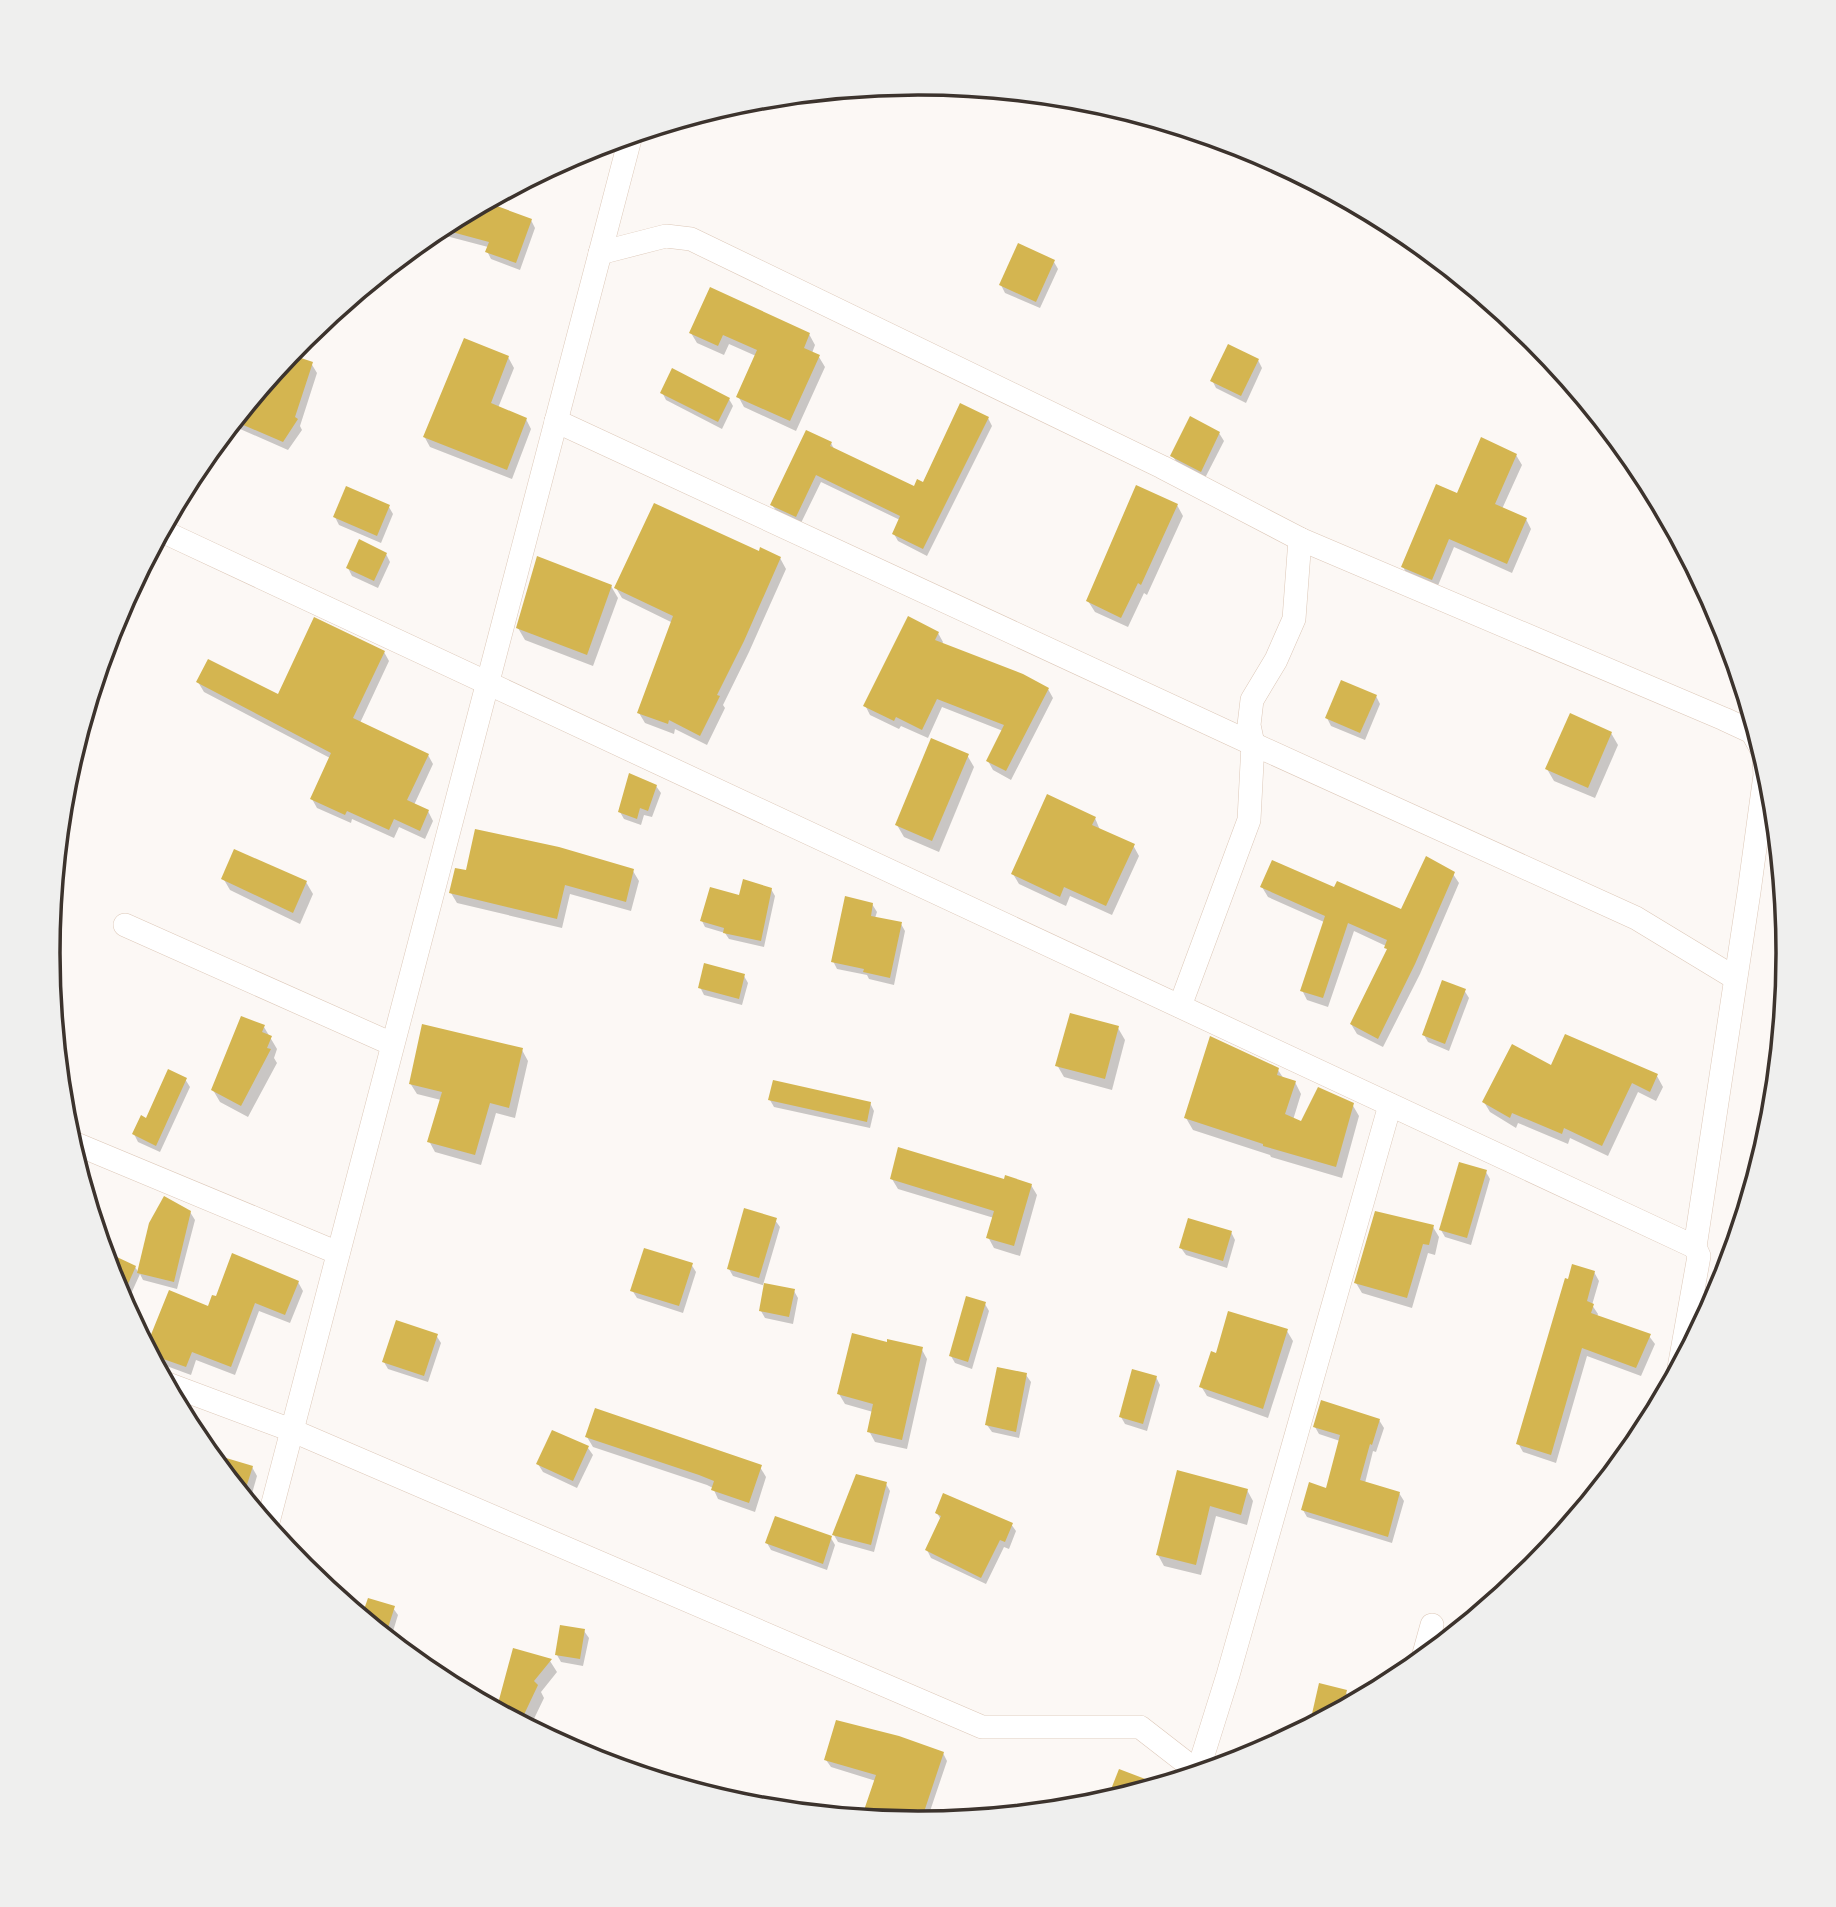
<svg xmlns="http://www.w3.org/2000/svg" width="1836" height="1907" viewBox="0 0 1836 1907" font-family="'PT Serif',serif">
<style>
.shadow{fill:#0003}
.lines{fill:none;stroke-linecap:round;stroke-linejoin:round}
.stream{stroke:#8aa649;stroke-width:7}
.building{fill:#d4b550}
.minor-casing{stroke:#ddc8b8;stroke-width:24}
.minor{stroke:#fff;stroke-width:23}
.rim{fill:none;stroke:#3c332d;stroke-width:3.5}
</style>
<rect width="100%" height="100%" fill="#fcf8f5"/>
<g class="shadow">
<path d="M 487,201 L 490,205 L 531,220 L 535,228 L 520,270 L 491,259 L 487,251 L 488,247 L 431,232 Z"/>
<path d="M 1054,262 L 1058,269 L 1040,308 L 1005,293 L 1001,285 Z"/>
<path d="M 691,333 L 809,334 L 815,345 L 812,353 L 819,357 L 825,367 L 796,431 L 744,407 L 738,396 L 756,356 L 729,344 L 724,355 L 697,343 Z"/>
<path d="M 288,356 L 311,363 L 317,373 L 300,426 L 302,430 L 288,450 L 231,425 Z"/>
<path d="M 508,357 L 514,368 L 498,408 L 526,419 L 531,429 L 512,479 L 430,447 L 424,436 Z"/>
<path d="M 1258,360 L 1262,368 L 1246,403 L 1216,388 L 1212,380 Z"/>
<path d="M 662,392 L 729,399 L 733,406 L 722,429 L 666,400 Z"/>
<path d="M 988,418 L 992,426 L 927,556 L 898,541 L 894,534 L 900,520 L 821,482 L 801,523 L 777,512 L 772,505 L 831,443 L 834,449 L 915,488 L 924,484 Z"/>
<path d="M 1219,433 L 1224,441 L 1205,478 L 1177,463 L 1172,455 Z"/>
<path d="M 1516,455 L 1522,465 L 1502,509 L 1526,519 L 1531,529 L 1512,573 L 1454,547 L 1437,588 L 1408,576 L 1403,567 L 1457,495 Z"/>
<path d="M 1177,505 L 1183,516 L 1147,595 L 1144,593 L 1128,627 L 1095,612 L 1088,601 Z"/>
<path d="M 389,507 L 393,514 L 381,543 L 339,525 L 335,517 Z"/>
<path d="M 759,553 L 780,558 L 786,569 L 749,652 L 723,705 L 725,708 L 707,745 L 675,729 L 674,734 L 645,723 L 639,713 L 673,623 L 622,598 L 616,588 Z"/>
<path d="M 386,554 L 390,562 L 378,588 L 352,576 L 348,568 Z"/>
<path d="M 611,586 L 618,598 L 593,666 L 525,640 L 518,628 Z"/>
<path d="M 938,633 L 943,642 L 942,644 L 1048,689 L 1053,698 L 1011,780 L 993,770 L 988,761 L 1003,731 L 942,707 L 928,738 L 901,726 L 899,729 L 870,715 L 865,705 Z"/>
<path d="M 384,652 L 389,661 L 360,723 L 428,755 L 433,764 L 414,805 L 428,811 L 433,821 L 425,839 L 399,827 L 394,838 L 352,819 L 351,823 L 317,808 L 312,799 L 330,758 L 204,692 L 198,682 L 278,697 Z"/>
<path d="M 1376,696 L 1380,704 L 1365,740 L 1331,726 L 1327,718 Z"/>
<path d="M 1611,733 L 1618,745 L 1595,798 L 1554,781 L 1547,769 Z"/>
<path d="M 967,755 L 974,767 L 939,852 L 904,837 L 897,825 Z"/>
<path d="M 656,786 L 661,793 L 652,817 L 644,815 L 641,825 L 624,819 L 620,812 Z"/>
<path d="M 1095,818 L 1100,830 L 1133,845 L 1139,856 L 1112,915 L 1070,896 L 1066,906 L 1019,884 L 1013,874 Z"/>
<path d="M 633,871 L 639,881 L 631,911 L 570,894 L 562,928 L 457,903 L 451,893 L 467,872 Z"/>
<path d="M 1453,874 L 1459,883 L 1420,974 L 1383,1047 L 1357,1034 L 1351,1024 L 1388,951 L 1386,946 L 1354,931 L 1328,1007 L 1307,1000 L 1302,990 L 1324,922 L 1268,897 L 1262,887 L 1335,890 L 1402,912 Z"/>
<path d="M 223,878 L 306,882 L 313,894 L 300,924 L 230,890 Z"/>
<path d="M 771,889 L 775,896 L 764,947 L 729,939 L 725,933 L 705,927 L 702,921 L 740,897 Z"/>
<path d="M 872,904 L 877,912 L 875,918 L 901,924 L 905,931 L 894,985 L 869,979 L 867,975 L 837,969 L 833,961 Z"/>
<path d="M 744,976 L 748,983 L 742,1005 L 704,995 L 700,987 Z"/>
<path d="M 1464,990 L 1469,998 L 1449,1051 L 1428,1042 L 1424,1035 Z"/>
<path d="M 264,1027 L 277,1049 L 274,1058 L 277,1063 L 248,1117 L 220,1102 L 213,1090 Z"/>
<path d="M 1118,1028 L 1125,1040 L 1112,1090 L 1064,1077 L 1057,1065 Z"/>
<path d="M 522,1050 L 528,1061 L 515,1118 L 496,1113 L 481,1165 L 435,1152 L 429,1141 L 441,1100 L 417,1094 L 410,1083 Z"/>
<path d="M 1552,1068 L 1657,1076 L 1663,1087 L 1656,1101 L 1638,1092 L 1608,1156 L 1570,1138 L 1568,1144 L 1518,1123 L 1516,1128 L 1490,1112 L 1484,1102 Z"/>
<path d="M 1278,1070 L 1284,1079 L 1295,1082 L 1301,1094 L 1293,1120 L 1302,1123 L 1352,1104 L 1359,1116 L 1342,1178 L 1271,1157 L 1270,1155 L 1193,1130 L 1186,1118 Z"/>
<path d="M 185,1079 L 190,1087 L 160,1152 L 138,1142 L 134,1134 Z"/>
<path d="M 770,1100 L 870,1103 L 874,1111 L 870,1128 L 774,1107 Z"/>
<path d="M 78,1170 L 84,1172 L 89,1181 L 85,1193 Z"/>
<path d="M 1486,1172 L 1490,1179 L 1471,1245 L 1445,1237 L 1441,1230 Z"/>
<path d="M 892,1179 L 1005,1181 L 1031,1185 L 1037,1195 L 1020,1256 L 994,1248 L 988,1237 L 994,1218 L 898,1189 Z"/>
<path d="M 190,1212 L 195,1220 L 177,1289 L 143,1280 L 140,1274 L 125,1307 L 113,1286 L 135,1267 L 139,1273 Z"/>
<path d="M 775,1220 L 780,1227 L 763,1285 L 794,1291 L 798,1298 L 793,1324 L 765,1318 L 761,1311 L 766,1286 L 733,1276 L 729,1269 Z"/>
<path d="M 1433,1227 L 1439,1237 L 1435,1255 L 1428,1253 L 1412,1308 L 1362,1293 L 1356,1283 Z"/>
<path d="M 1231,1232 L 1235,1240 L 1227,1268 L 1186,1255 L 1181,1248 Z"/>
<path d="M 691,1264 L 696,1272 L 683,1313 L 637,1298 L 632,1290 Z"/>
<path d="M 1594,1272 L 1599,1281 L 1592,1305 L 1598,1314 L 1597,1317 L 1649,1336 L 1655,1344 L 1641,1376 L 1587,1356 L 1556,1463 L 1523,1452 L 1518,1443 Z"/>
<path d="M 298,1282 L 303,1291 L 290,1323 L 259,1311 L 235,1375 L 196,1360 L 191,1375 L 153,1361 L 147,1349 L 170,1292 L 209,1309 Z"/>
<path d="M 985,1304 L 989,1311 L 972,1369 L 955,1363 L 951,1356 Z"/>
<path d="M 1287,1331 L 1293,1341 L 1268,1418 L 1207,1396 L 1201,1386 L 1217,1355 Z"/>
<path d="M 436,1335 L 441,1343 L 428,1382 L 388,1369 L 384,1362 Z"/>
<path d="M 888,1344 L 921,1348 L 927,1359 L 907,1449 L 875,1442 L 869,1431 L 873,1412 L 845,1404 L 839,1394 Z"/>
<path d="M 1026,1375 L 1031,1382 L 1019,1438 L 992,1432 L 987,1425 Z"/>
<path d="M 1156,1377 L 1160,1385 L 1147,1431 L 1125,1424 L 1121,1417 Z"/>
<path d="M 1379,1420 L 1384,1428 L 1376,1452 L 1373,1451 L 1365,1483 L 1399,1493 L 1404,1501 L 1392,1543 L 1307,1517 L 1303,1510 L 1327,1490 L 1340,1441 L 1319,1434 L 1315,1427 Z"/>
<path d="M 587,1437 L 760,1467 L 766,1477 L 755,1512 L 718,1499 L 713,1488 L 707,1485 L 593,1447 Z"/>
<path d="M 588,1448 L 593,1455 L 577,1488 L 543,1472 L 538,1464 Z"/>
<path d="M 208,1454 L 252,1467 L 257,1476 L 249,1504 Z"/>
<path d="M 1179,1472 L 1247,1490 L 1253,1501 L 1247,1525 L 1216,1516 L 1201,1575 L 1164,1566 L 1158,1555 Z"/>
<path d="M 886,1484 L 890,1491 L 874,1552 L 838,1542 L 834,1535 Z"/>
<path d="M 937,1513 L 1011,1524 L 1016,1531 L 1009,1549 L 1004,1547 L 986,1584 L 931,1558 L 927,1550 L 941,1520 Z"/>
<path d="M 831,1538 L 835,1545 L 827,1570 L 771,1550 L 767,1543 Z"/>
<path d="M 393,1608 L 398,1615 L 390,1641 L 363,1619 Z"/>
<path d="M 584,1631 L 589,1638 L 583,1666 L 561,1662 L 557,1655 Z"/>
<path d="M 550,1661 L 557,1672 L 541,1692 L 544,1698 L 531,1725 L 533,1730 L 498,1712 Z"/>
<path d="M 1321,1685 L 1345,1691 L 1351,1700 L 1349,1706 L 1311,1726 Z"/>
<path d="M 943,1753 L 947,1761 L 926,1823 L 918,1824 L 863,1819 L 876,1781 L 831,1767 L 826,1760 Z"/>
</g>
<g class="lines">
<path class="stream" d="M 1242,146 L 1270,159"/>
</g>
<g class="building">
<path d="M 486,202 L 532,219 L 516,263 L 485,252 L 489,242 L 437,228 Z"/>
<path d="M 1018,243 L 1055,260 L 1036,302 L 999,285 Z"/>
<path d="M 710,287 L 810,333 L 804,348 L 820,355 L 790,421 L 736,397 L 757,350 L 723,335 L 718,346 L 689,333 Z"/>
<path d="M 464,338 L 509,356 L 491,403 L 527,418 L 507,470 L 423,437 Z"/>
<path d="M 1228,344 L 1259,359 L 1241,396 L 1210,381 Z"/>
<path d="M 289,354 L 313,362 L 295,417 L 298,419 L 283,442 L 234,421 Z"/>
<path d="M 672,368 L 730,398 L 718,422 L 660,393 Z"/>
<path d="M 960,403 L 989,417 L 923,549 L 892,534 L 900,516 L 816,475 L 796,517 L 770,505 L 806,430 L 832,442 L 830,446 L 914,486 L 917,479 L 923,482 Z"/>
<path d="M 1190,416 L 1220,432 L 1201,472 L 1170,456 Z"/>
<path d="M 1481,437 L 1517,454 L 1495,504 L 1527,518 L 1507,564 L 1449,539 L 1432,580 L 1401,567 L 1436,484 L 1457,493 Z"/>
<path d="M 1136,485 L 1178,504 L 1141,585 L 1138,583 L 1121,618 L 1086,601 Z"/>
<path d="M 346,486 L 390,505 L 377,536 L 333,517 Z"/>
<path d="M 654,503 L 759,551 L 760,547 L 781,557 L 744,641 L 717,695 L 720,696 L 700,736 L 669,720 L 668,724 L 637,713 L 673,616 L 614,588 Z"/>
<path d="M 359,539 L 387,553 L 374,581 L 346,568 Z"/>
<path d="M 537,556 L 612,585 L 587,655 L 516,628 Z"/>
<path d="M 908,616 L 939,632 L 935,640 L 1023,674 L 1049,688 L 1006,771 L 986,761 L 1004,725 L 937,699 L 922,730 L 896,717 L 894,721 L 863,706 Z"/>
<path d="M 314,617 L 385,651 L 353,718 L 429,754 L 407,800 L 429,810 L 420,831 L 394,819 L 389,830 L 347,811 L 345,815 L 310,799 L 331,753 L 196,682 L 208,659 L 278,694 Z"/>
<path d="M 1341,680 L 1377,695 L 1360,733 L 1325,718 Z"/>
<path d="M 1570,713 L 1612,732 L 1588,788 L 1545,769 Z"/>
<path d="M 931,738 L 969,754 L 932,841 L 895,825 Z"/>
<path d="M 629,773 L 657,785 L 648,811 L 640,808 L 637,819 L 618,812 Z"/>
<path d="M 1047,794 L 1096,817 L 1092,825 L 1135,844 L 1106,906 L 1064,887 L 1060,897 L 1011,874 Z"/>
<path d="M 475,829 L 559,847 L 634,869 L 626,902 L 565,885 L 557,919 L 449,893 L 455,868 L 466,870 Z"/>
<path d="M 234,849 L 307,881 L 293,913 L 221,879 Z"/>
<path d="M 1426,856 L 1455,872 L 1415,964 L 1378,1039 L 1350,1024 L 1387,949 L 1384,948 L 1387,940 L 1348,923 L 1323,998 L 1300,991 L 1325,916 L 1260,887 L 1272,860 L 1334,887 L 1337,881 L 1401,909 Z"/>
<path d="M 743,879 L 772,888 L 761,941 L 723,933 L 724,928 L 700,921 L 710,887 L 739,895 Z"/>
<path d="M 845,896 L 873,903 L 871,916 L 902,922 L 890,978 L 863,972 L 864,969 L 831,962 Z"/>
<path d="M 704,963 L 745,974 L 739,999 L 698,988 Z"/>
<path d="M 1442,980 L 1466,989 L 1445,1044 L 1422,1035 Z"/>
<path d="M 1070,1013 L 1119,1026 L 1105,1079 L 1055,1066 Z"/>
<path d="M 241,1016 L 265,1025 L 262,1032 L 272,1036 L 267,1048 L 271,1049 L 241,1106 L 211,1090 Z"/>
<path d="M 422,1024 L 523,1048 L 509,1108 L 490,1103 L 475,1155 L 427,1142 L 442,1092 L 409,1084 Z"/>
<path d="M 1565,1034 L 1658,1074 L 1650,1092 L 1632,1083 L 1602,1146 L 1564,1128 L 1562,1134 L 1512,1113 L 1510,1118 L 1482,1102 L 1512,1044 L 1551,1065 Z"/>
<path d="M 1210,1036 L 1279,1068 L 1277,1075 L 1296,1081 L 1285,1114 L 1301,1121 L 1318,1087 L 1354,1103 L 1336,1167 L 1263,1146 L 1263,1144 L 1184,1118 Z"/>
<path d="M 168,1069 L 187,1078 L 156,1146 L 132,1134 L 141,1115 L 146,1118 Z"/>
<path d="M 773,1080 L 871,1102 L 867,1122 L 768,1100 Z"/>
<path d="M 898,1147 L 1004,1179 L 1005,1175 L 1032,1184 L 1014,1246 L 986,1238 L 994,1211 L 890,1179 Z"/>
<path d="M 1459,1162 L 1487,1170 L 1467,1238 L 1439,1230 Z"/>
<path d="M 164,1196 L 191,1211 L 174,1282 L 137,1273 L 149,1223 Z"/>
<path d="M 744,1208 L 777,1218 L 759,1278 L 727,1269 Z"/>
<path d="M 1375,1211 L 1434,1225 L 1429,1245 L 1423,1244 L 1407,1298 L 1354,1283 Z"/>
<path d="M 1188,1218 L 1232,1231 L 1223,1261 L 1179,1248 Z"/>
<path d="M 644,1248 L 693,1263 L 679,1306 L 630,1291 Z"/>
<path d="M 102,1250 L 136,1266 L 121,1300 L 113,1286 Z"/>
<path d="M 232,1253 L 299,1281 L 285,1315 L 255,1303 L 231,1367 L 192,1352 L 186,1367 L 149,1354 L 146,1347 L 169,1290 L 208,1306 L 212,1295 L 216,1296 Z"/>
<path d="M 1572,1264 L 1595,1271 L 1587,1301 L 1594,1304 L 1591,1313 L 1651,1334 L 1636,1368 L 1582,1348 L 1551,1455 L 1516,1444 L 1565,1278 L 1568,1279 Z"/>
<path d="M 764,1283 L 795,1289 L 789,1317 L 759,1311 Z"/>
<path d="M 966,1296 L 986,1302 L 968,1362 L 949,1356 Z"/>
<path d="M 1228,1311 L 1288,1329 L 1263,1409 L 1199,1387 L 1211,1351 L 1216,1353 Z"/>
<path d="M 396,1320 L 438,1334 L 424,1376 L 382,1362 Z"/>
<path d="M 852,1333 L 887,1342 L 887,1339 L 923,1347 L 902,1440 L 867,1432 L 873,1404 L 837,1394 Z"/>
<path d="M 997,1367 L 1027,1373 L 1016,1432 L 985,1425 Z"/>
<path d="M 1132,1369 L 1157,1376 L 1143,1424 L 1119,1417 Z"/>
<path d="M 1321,1400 L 1380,1419 L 1372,1445 L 1370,1444 L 1360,1480 L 1400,1492 L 1388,1537 L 1301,1510 L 1309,1482 L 1326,1488 L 1340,1435 L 1313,1427 Z"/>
<path d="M 595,1408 L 762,1465 L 749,1503 L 711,1490 L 714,1481 L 699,1475 L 585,1437 Z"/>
<path d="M 552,1430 L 589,1446 L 573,1481 L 536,1464 Z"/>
<path d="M 206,1452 L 253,1466 L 243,1497 L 228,1479 Z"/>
<path d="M 1177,1470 L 1248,1489 L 1241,1515 L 1210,1506 L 1196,1565 L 1156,1555 Z"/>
<path d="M 856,1474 L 887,1482 L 871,1545 L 832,1535 Z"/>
<path d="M 943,1493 L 1013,1523 L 1005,1542 L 1000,1540 L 981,1578 L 925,1550 L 941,1516 L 935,1513 Z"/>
<path d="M 775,1516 L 832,1536 L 823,1564 L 765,1543 Z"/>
<path d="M 368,1598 L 395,1606 L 385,1637 L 361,1618 Z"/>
<path d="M 560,1625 L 585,1629 L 580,1659 L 555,1655 Z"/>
<path d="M 513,1648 L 552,1659 L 534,1681 L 538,1685 L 520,1723 L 496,1711 Z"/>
<path d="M 1319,1683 L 1347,1690 L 1342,1709 L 1309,1727 Z"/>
<path d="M 836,1720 L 899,1736 L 944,1752 L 920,1824 L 861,1819 L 876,1775 L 824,1760 Z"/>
<path d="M 1119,1769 L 1161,1785 L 1106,1802 Z"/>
</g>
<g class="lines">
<g class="minor-casing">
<g id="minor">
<path d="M 600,253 L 666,236 L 691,239 L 1162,467 L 1300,539 L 1724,719 L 1752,732 L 1762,750"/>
<path d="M 556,421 L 1253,744 L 1636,918 L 1735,978"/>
<path d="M 162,531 L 1695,1247"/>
<path d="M 125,925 L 392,1044"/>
<path d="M 1180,1006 L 1249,820 L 1253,744 L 1249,725 L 1252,700 L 1276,660 L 1294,619 L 1300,539"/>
<path d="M 69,1141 L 338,1253"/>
<path d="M 1679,1368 L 1699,1256 L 1695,1247 L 1749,892 L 1765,775 L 1764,758"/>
<path d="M 165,1383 L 291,1430 L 982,1727 L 1140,1727 L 1198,1772"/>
<path d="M 267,1526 L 631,135"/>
<path d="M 1422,1661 L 1432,1625"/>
<path d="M 1197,1774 L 1228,1675 L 1390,1105"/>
</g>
</g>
<use href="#minor" class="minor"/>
</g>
<path d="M0 0H1836V1907H0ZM60 953a858 858 0 1 1 1716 0a858 858 0 1 1-1716 0Z" fill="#efefee" fill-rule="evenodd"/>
<path class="rim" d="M60 953a858 858 0 1 1 1716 0a858 858 0 1 1-1716 0Z"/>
</svg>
